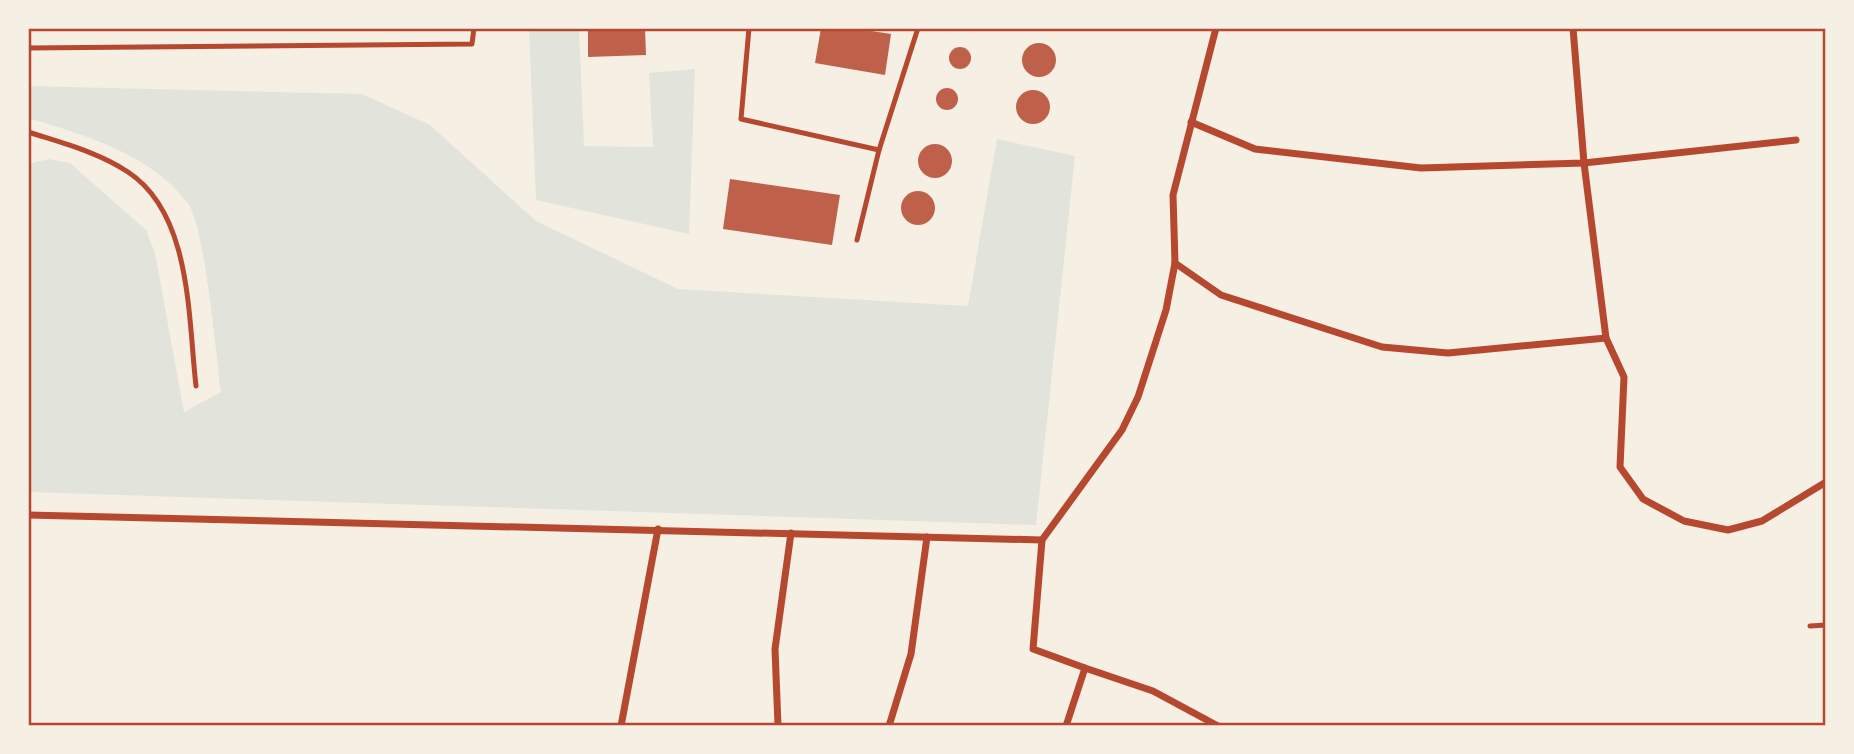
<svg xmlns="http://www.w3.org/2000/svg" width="1854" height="754" viewBox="0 0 1854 754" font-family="'Sofia Sans Condensed',sans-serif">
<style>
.green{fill:#e2e4dc}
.building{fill:#bf614a}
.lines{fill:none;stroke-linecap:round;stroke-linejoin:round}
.service{stroke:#b5482f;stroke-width:5}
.minor{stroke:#b5482f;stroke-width:7}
.neatline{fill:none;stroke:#b5482f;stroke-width:2.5}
</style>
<rect width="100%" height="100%" fill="#f6efe4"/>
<g class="green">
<path d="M 529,28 L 579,28 L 584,146 L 653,147 L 649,73 L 695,69 L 689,234 L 536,200 Z"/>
<path d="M 28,86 L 362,94 L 430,125 L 536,221 L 678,289 L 968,306 L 997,139 L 1075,156 L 1036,525 L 28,492 L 28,164 L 49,159 L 70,163 L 146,230 L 155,253 L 184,412 L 221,392 C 216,357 205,224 187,202 C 148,153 85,135 28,118 Z"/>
</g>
<g class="building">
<path d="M 588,28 L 645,28 L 646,55 L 588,57 Z"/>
<path d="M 821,28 L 852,28 L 891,34 L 885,75 L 815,63 Z"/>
<circle cx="1039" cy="60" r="17"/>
<circle cx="960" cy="58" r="11"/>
<circle cx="947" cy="99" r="11"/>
<circle cx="1033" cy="107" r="17"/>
<circle cx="935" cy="161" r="17"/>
<path d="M 730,179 L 840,195 L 832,245 L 723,229 Z"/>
<circle cx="918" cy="208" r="17"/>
</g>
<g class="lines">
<g class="service">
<path d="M 749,28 L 741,119 L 879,150"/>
<path d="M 28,48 L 472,44 L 474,28"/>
<path d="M 28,132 C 62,143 98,152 128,172 C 192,214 188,318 196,386"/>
<path d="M 857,240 L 879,150 L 918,28"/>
<path d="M 1810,626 L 1826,625"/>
</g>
<g class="minor">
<path d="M 1573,28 L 1584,163 L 1606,338 L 1624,377 L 1620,467 L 1643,499 L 1684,521 L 1728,530 L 1762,521 L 1826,482"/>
<path d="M 1191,122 L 1255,149 L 1421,168 L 1584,163 L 1796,140"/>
<path d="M 1175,263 L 1221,295 L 1382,347 L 1448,353 L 1606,338"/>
<path d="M 28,515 L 1042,540"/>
<path d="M 1085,668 L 1153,691 L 1218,726"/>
<path d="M 621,726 L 658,529"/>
<path d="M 778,726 L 775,649 L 791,533"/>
<path d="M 889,726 L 911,654 L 927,537"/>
<path d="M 1066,726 L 1085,668 L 1033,649 L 1042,540 L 1122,430 L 1138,397 L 1166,310 L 1175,263 L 1173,195 L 1216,28"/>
</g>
</g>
<rect width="1854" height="754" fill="none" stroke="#f6efe4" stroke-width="60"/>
<rect x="30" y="30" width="1794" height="694" class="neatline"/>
</svg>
